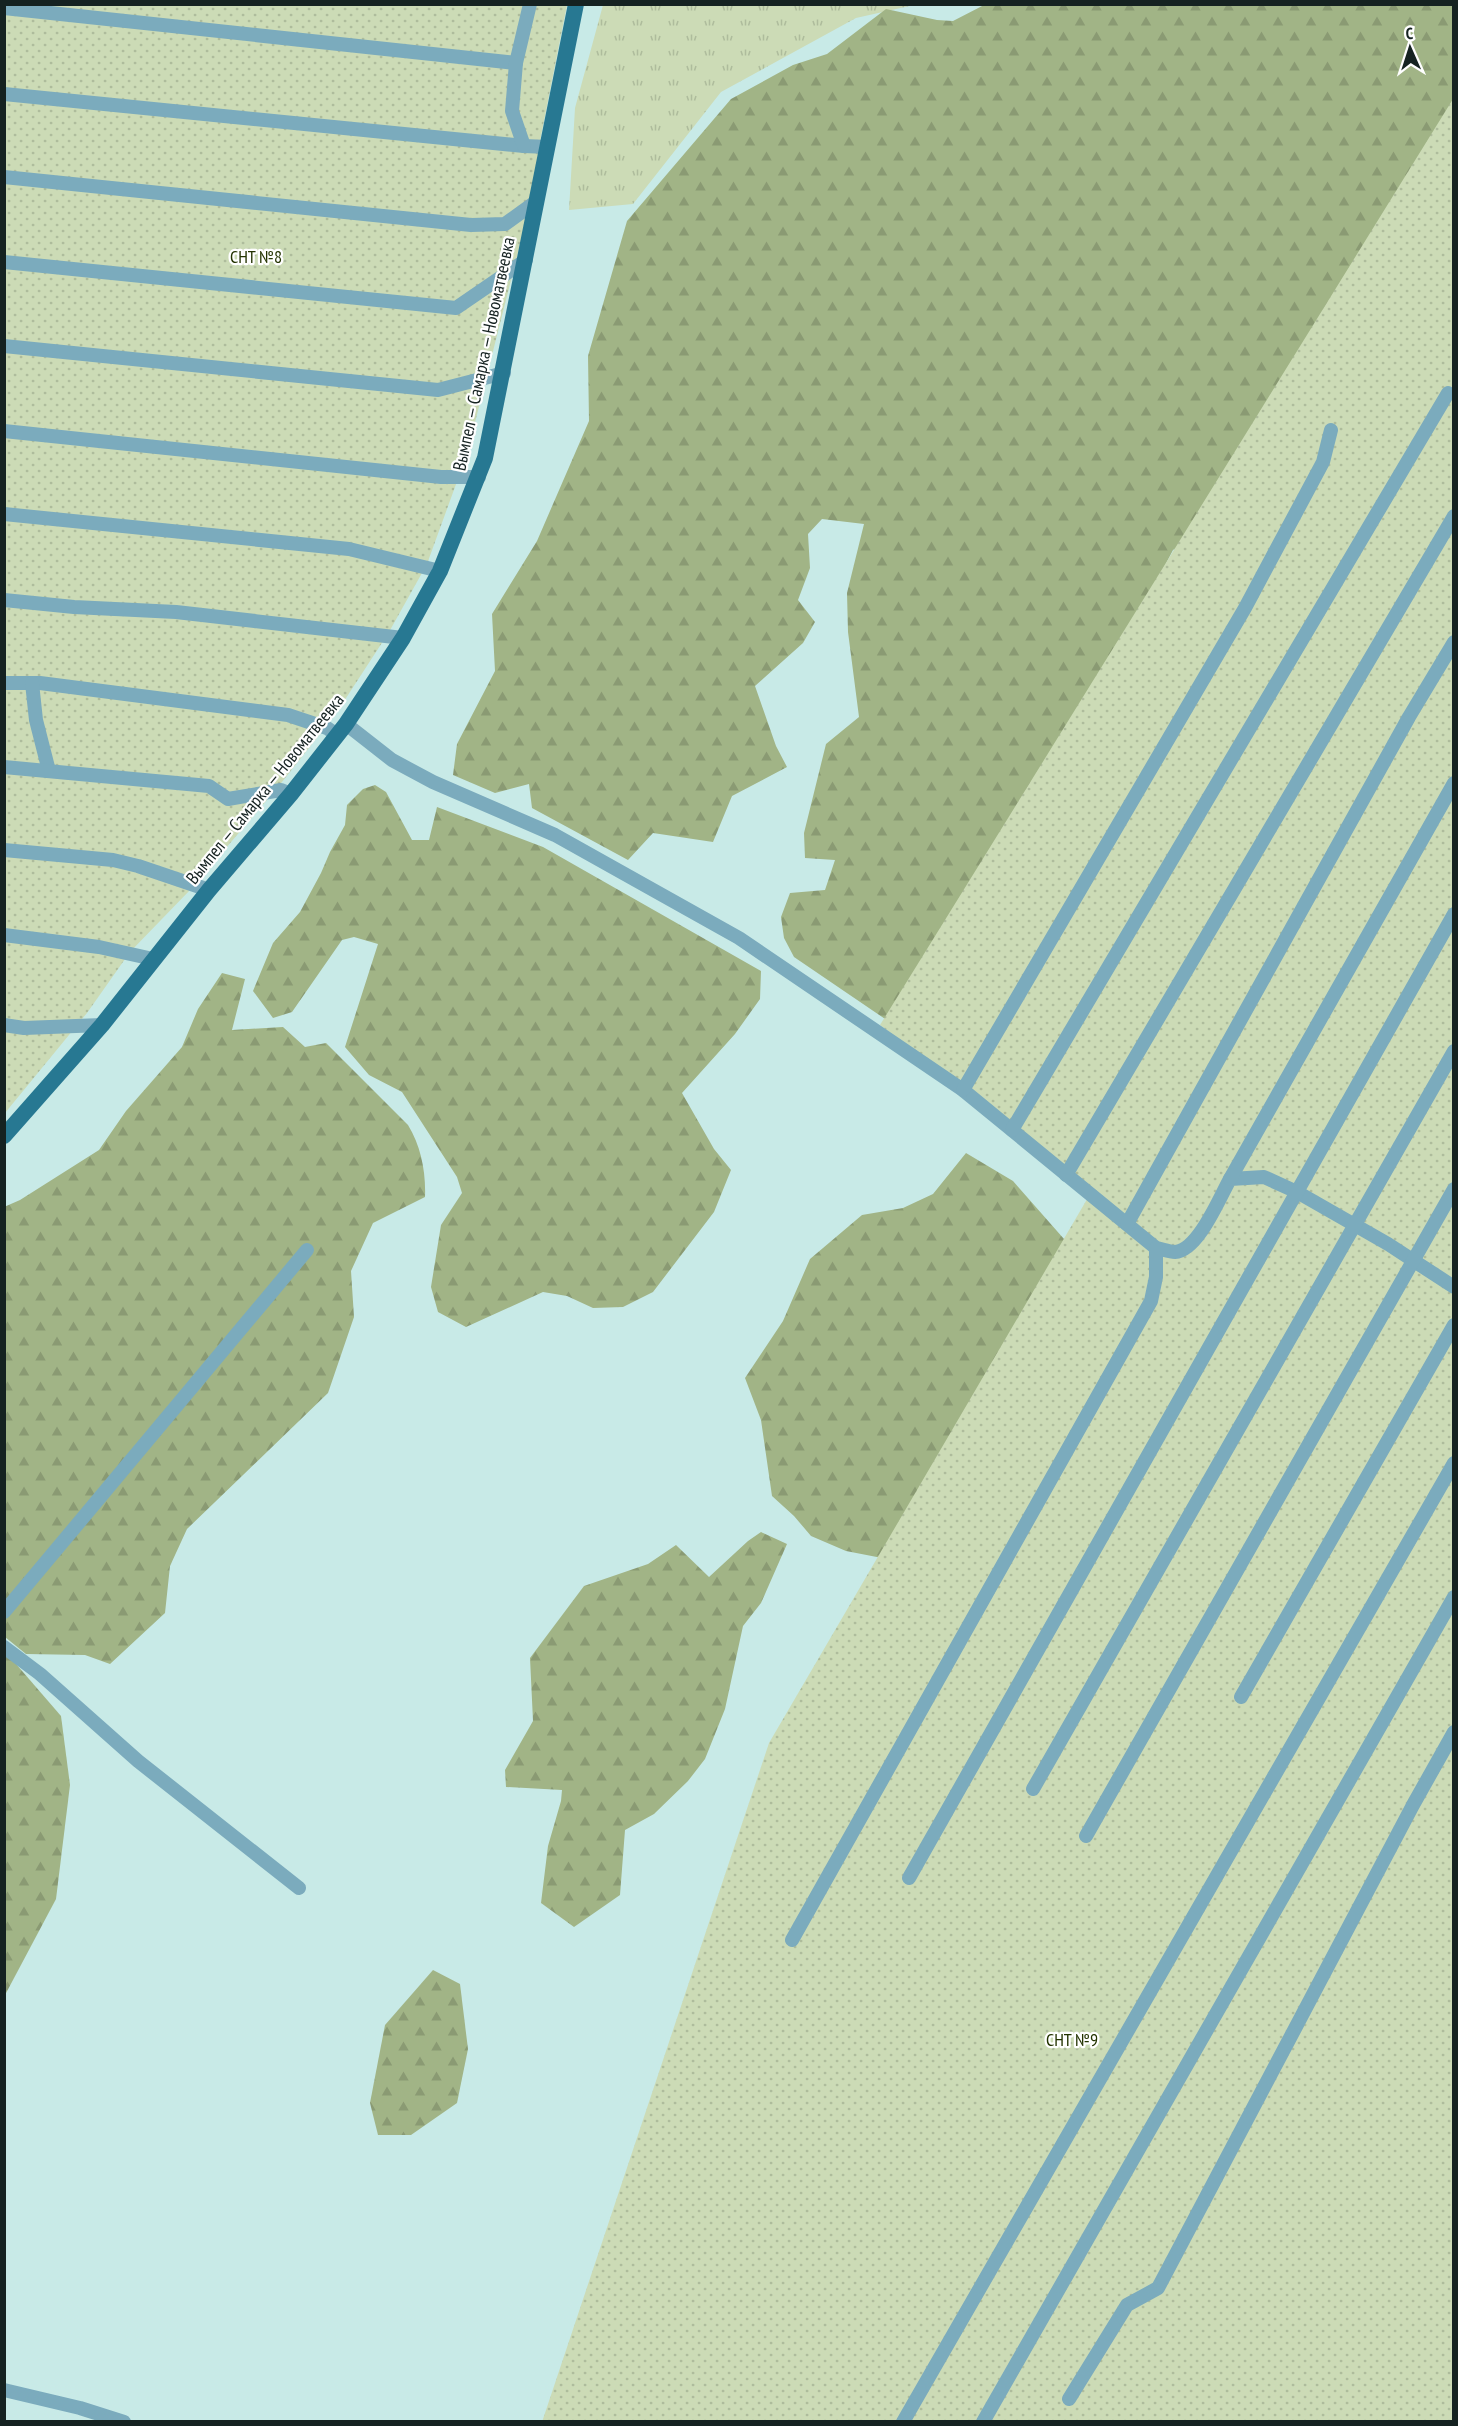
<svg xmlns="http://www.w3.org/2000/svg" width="1458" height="2426" viewBox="0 0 1458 2426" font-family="'PT Sans Narrow',sans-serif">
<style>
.grass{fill:url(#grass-tufts)}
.forest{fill:url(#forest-firs)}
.garden{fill:url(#garden-dots)}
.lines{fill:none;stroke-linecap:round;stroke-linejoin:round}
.minor{stroke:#7babbd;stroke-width:14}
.major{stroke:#277892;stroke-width:16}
.labels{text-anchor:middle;stroke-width:4.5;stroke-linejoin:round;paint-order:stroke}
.park-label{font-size:18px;fill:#233300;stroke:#fff}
.street-label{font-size:18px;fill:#152221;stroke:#fff}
</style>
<defs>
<pattern id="grass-tufts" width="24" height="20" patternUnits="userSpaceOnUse" patternTransform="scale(1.5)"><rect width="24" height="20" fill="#ccdbb6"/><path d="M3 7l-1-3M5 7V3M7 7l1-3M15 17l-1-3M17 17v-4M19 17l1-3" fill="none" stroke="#aebc9c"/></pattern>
<pattern id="forest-firs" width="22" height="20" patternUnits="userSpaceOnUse" patternTransform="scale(1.5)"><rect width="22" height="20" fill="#a1b486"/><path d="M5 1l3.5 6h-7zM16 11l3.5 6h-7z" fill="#8a9a73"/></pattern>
<pattern id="garden-dots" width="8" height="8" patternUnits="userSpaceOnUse" patternTransform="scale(1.5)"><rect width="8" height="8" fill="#ccdbb6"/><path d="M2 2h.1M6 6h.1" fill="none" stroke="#aebc9c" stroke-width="1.8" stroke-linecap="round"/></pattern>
</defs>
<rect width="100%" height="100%" fill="#c8eae7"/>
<path class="grass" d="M 603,5 L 914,5 L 856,18 L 721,92 L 633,204 L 569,210 L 575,108 Z"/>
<g class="forest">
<path d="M 986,4 L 1453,5 L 1454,182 L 1214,522 L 1173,550 L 1069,750 L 891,1023 L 794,957 L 784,938 L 781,917 L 790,893 L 825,890 L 835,860 L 805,858 L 804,833 L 826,744 L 859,717 L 848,632 L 847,593 L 864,524 L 822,519 L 808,534 L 810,568 L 798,600 L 815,622 L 803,643 L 755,686 L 776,746 L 787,767 L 732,796 L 713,842 L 653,833 L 628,860 L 532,808 L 529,784 L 495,793 L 453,775 L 457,744 L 495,671 L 492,614 L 537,541 L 589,421 L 588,356 L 627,221 L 731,99 L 793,65 L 827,54 L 886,9 L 937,20 L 953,21 Z"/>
<path d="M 375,785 L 386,792 L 412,840 L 429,840 L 437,807 L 543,847 L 761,971 L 760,999 L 735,1034 L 682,1093 L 714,1149 L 731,1170 L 714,1212 L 653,1292 L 623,1307 L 593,1308 L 567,1296 L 543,1292 L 466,1327 L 438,1312 L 431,1287 L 441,1225 L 462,1193 L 457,1177 L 402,1092 L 369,1075 L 345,1047 L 378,944 L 354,937 L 342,940 L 292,1012 L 273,1018 L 253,991 L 273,943 L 300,912 L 321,873 L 330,852 L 345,825 L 347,805 L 363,789 Z"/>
<path d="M 222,973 L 245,979 L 232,1030 L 283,1027 L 305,1047 L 326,1043 L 408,1125 C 421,1146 426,1172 425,1197 L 373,1223 L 351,1271 L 354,1317 L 328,1393 L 187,1529 L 170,1566 L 165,1613 L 110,1664 L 85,1655 L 26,1654 L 5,1637 L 4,1207 L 20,1200 L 99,1150 L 126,1111 L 182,1047 L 198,1009 Z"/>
<path d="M 966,1153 L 1013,1181 L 1064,1239 L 1074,1256 L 923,1566 L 846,1551 L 811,1536 L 794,1516 L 772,1496 L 761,1420 L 745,1378 L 783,1321 L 810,1259 L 862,1215 L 903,1208 L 933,1194 Z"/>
<path d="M 761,1532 L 787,1544 L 761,1603 L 743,1626 L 725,1709 L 705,1759 L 688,1781 L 654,1814 L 625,1830 L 620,1895 L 574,1927 L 541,1903 L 548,1846 L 561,1801 L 562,1790 L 506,1787 L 505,1770 L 533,1721 L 530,1658 L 584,1586 L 648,1564 L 676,1545 L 709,1577 L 748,1541 Z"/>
<path d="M 5,1653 L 10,1657 L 61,1716 L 70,1785 L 56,1899 L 5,1995 Z"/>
<path d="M 433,1970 L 460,1984 L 468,2049 L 457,2103 L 411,2135 L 378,2135 L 370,2103 L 385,2025 Z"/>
</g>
<g class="garden">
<path d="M 5,5 L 567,5 L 541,136 L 531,201 L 467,454 L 427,564 L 389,632 L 335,715 L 278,787 L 191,889 L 130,952 L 87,1013 L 5,1113 Z"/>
<path d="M 1453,99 L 1453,2421 L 542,2422 L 769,1743 L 1093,1189 L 880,1025 Z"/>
</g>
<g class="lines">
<g class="minor">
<path d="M 4,8 L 516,63"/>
<path d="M 4,94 L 524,146 L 548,147"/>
<path d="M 524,146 L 512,111 L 516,63 L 530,4"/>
<path d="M 4,177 L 471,225 L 505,224 L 537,201"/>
<path d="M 4,262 L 456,308 L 526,260"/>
<path d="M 4,346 L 438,390 L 504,373"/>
<path d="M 4,431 L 441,477 L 479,477"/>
<path d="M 4,514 L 349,549 L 440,571"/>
<path d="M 4,600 L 74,607 L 176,612 L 403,638"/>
<path d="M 4,683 L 40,683 L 288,715 L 327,728 L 337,735"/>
<path d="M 32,683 L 36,720 L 49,771"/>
<path d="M 346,724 L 392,760 L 433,782 L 555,835 L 739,938 L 963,1090 L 1156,1248 C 1162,1249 1169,1252 1175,1252 C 1198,1251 1220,1197 1230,1179 L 1264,1177 L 1297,1192 L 1388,1244 L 1454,1287"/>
<path d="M 4,767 L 209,786 L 228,799 L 281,790 L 291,794"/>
<path d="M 4,850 L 113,860 L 138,866 L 209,890"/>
<path d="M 4,935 L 99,947 L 153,959"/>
<path d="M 4,1025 L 24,1028 L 102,1025"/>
<path d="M 963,1090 L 1245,608 L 1323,462 L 1331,430"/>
<path d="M 1012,1130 L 1448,393"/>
<path d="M 1066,1175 L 1454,516"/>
<path d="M 1230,1179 L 1454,783"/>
<path d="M 1127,1224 L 1409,717 L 1454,642"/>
<path d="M 4,1612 L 307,1250"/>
<path d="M 4,1647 L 40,1674 L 138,1761 L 299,1888"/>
<path d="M 1241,1697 L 1454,1325"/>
<path d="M 1033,1789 L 1454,1051"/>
<path d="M 1086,1836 L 1454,1189"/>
<path d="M 909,1878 L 1454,914"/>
<path d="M 792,1940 L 1151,1301 L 1156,1277 L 1156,1248"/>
<path d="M 4,2390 L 80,2408 L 124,2422"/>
<path d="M 1069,2399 L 1127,2305 L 1158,2288 L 1413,1805 L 1454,1732"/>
<path d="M 903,2422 L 1454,1463"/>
<path d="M 983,2422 L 1454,1597"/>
</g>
<path class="major" d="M 4,1136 L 102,1025 L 209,890 L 291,794 L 346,724 L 403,638 L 440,571 L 485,458 L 576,4"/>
</g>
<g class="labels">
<g class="park-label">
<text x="256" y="263">СНТ №8</text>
<text x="1072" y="2046">СНТ №9</text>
</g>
<g class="street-label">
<text transform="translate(484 354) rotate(-78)" y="6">Вымпел — Самарка — Новоматвеевка</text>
<text transform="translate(265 789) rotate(-51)" y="6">Вымпел — Самарка — Новоматвеевка</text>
</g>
</g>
<rect width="1458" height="2426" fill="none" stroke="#152221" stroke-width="12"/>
<g transform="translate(1410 48) rotate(357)" stroke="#ffffff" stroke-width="4.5" paint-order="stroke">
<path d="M0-4.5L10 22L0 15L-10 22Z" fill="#152221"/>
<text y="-9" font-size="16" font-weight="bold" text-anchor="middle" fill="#152221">С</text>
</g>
</svg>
